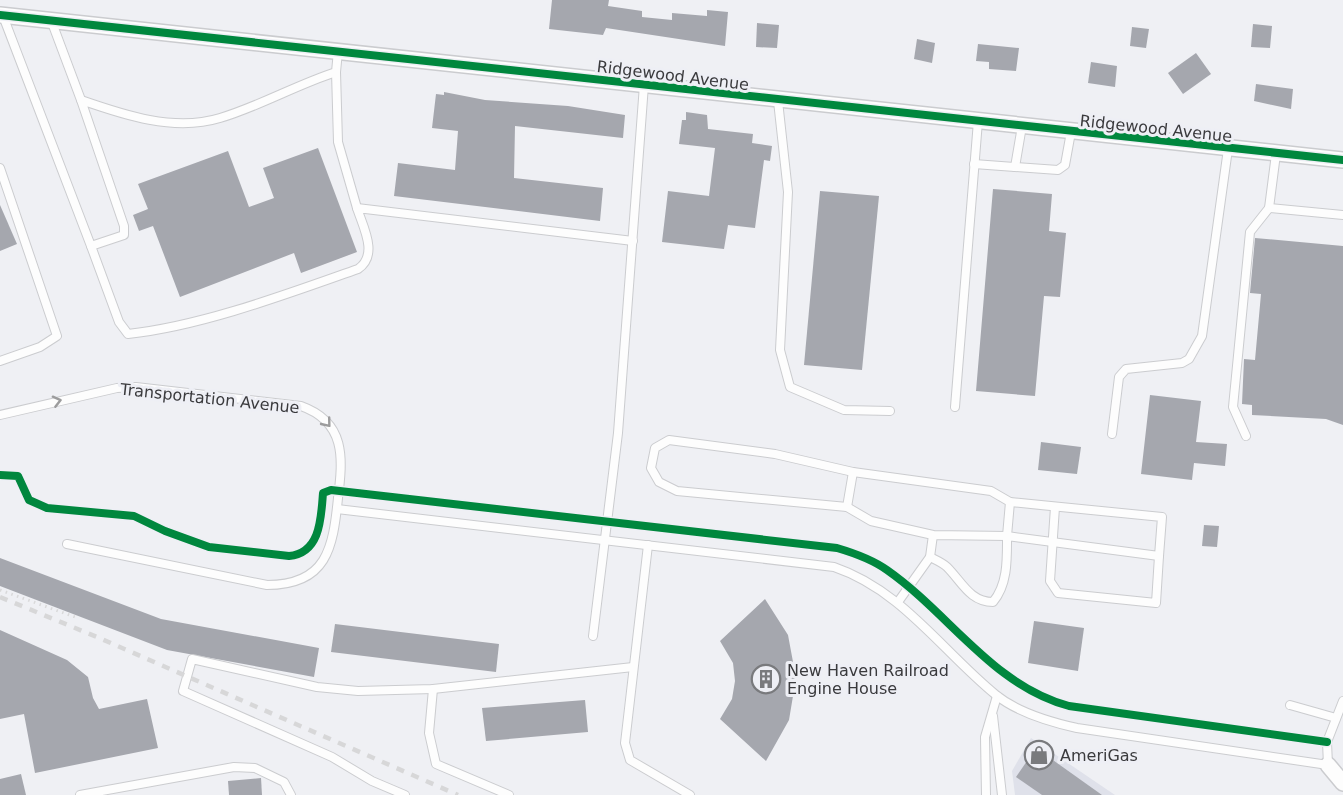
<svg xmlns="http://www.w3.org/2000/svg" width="1343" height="795" viewBox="0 0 1343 795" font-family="'DejaVu Sans',sans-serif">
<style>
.built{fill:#dfe1ea}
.building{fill:#a5a7ae}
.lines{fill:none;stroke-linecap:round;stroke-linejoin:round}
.lane-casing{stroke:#cbcccf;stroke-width:10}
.street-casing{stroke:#cbcccf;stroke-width:18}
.path{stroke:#d9d9da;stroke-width:3;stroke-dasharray:1.5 4.5;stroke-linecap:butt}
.lane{stroke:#fdfdfd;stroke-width:8}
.street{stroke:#fdfdfd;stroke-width:15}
.rail{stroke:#d7d7d8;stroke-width:4.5;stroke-dasharray:8 8;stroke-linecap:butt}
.cycleway-casing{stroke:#eeeff5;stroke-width:11}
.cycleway{stroke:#00873e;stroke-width:8}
.oneway{stroke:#9c9c9d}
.labels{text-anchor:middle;stroke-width:6;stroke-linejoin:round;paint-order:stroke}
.street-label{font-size:16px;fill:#3a3a3d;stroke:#eeeff5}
.poi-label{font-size:16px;fill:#3a3a3d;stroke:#eeeff5;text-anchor:start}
</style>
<rect width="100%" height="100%" fill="#eff0f4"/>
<path class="built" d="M 1031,738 L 1115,795 L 1015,795 L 1012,771 Z"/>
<g class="building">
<path d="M 552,0 L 609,0 L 608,6 L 642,11 L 642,17 L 672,20 L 672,13 L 707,16 L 707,10 L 728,12 L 725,46 L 606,28 L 603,35 L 549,29 Z"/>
<path d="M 757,23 L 779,25 L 777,48 L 756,47 Z"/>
<path d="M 1253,24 L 1272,26 L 1270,48 L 1251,47 Z"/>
<path d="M 1132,27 L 1149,29 L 1146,48 L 1130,46 Z"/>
<path d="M 917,39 L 935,43 L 932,63 L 914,59 Z"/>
<path d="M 978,44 L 1019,48 L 1016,71 L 989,69 L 989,62 L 976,61 Z"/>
<path d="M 1196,53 L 1211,74 L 1183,94 L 1168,73 Z"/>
<path d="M 1091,62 L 1117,66 L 1115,87 L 1088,83 Z"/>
<path d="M 1256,84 L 1293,89 L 1291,109 L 1254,101 Z"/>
<path d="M 444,92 L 485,100 L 568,106 L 625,115 L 623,138 L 515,126 L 514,178 L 603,188 L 600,221 L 394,196 L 398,163 L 455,170 L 458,131 L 432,128 L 436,94 L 444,95 Z"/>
<path d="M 686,112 L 707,115 L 708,129 L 753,134 L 752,143 L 772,146 L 770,161 L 764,160 L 755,228 L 728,225 L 724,249 L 662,242 L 668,191 L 709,196 L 715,148 L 679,144 L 682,120 L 686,120 Z"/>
<path d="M 318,148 L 357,252 L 301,273 L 294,253 L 180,297 L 153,226 L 139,231 L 133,215 L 148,209 L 138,184 L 228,151 L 249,207 L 274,198 L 263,168 Z"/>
<path d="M 993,189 L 1052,194 L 1049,231 L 1066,233 L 1060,297 L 1044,296 L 1035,396 L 976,391 Z"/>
<path d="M 820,191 L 879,196 L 862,370 L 804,365 Z"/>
<path d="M 0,205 L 17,244 L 0,251 Z"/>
<path d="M 1255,238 L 1343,246 L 1343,425 L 1326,419 L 1252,415 L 1252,405 L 1242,404 L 1244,359 L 1255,360 L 1261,294 L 1250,293 Z"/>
<path d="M 1150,395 L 1201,401 L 1196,442 L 1227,444 L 1225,466 L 1194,463 L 1192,480 L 1141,474 Z"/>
<path d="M 1041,442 L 1081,447 L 1077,474 L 1038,470 Z"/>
<path d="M 1204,525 L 1219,526 L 1217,547 L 1202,546 Z"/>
<path d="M 0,558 L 161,619 L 319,648 L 314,677 L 167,650 L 0,586 Z"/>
<path d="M 765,599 L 788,635 L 796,678 L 789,720 L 766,761 L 720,719 L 732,699 L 735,681 L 733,663 L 720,641 Z"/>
<path d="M 1034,621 L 1084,628 L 1078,671 L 1028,663 Z"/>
<path d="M 335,624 L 499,644 L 496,672 L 331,652 Z"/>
<path d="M 0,630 L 67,660 L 88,677 L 93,698 L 99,709 L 147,699 L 158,748 L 35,773 L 24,714 L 0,719 Z"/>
<path d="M 585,700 L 588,732 L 486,741 L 482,708 Z"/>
<path d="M 1036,748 L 1102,795 L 1042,795 L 1016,777 Z"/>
<path d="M 21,774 L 26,795 L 0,795 L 0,779 Z"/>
<path d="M 261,778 L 262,795 L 229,795 L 228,781 Z"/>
</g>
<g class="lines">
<g class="lane-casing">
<g id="lane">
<path d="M 3,16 L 91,246"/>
<path d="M 51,20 L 81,100"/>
<path d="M 338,51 L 336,72 C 296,85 260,106 220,118 C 174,132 124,115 81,100 L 124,226 L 124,235 L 91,246 L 119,322 L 128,334 C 202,326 287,294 358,269 C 379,255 363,227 357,208 L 633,241"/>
<path d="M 336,72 L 338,142 L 357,208"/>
<path d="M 778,101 L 788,192 L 780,350 L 790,387 L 844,410 L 890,411"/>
<path d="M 974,164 L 1058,170 L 1065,165 L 1071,132"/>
<path d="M 1015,167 L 1022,126"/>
<path d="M 0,168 L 57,336 L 40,347 L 0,361"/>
<path d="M 1269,208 L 1343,215"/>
<path d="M 955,407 L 978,121"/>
<path d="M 0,415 L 117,388 L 136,387 L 301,406 C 346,422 343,458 338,498 C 333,548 327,585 267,585 L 67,544"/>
<path d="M 1112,434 L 1119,377 L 1126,369 L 1182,363 L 1189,359 L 1202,336 L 1228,149"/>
<path d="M 1246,436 L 1233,407 L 1250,232 L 1269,208 L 1276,154"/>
<path d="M 847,507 L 853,472"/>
<path d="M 1055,507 L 1050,581 L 1058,593 L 1156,603 L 1159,556"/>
<path d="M 337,509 L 834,567 C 902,590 942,651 996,695 C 1017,712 1050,722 1077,728 L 1328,765 L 1327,742 L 1343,701"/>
<path d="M 648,545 L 625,743 L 630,760 L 690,795"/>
<path d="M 930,557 C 936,560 943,563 947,567 C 962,582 970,602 993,602 C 1008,584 1007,559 1007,536 L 1159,556 L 1162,517 L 1010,502"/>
<path d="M 898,602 L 930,557 L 933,535 L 871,521 L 847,507 L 677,491 L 659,482 L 651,468 L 655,448 L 669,440 L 775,454 L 853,472 L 991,491 L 1010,502 L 1007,536 L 933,535"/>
<path d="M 593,636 L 618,433 L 644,85"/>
<path d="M 433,689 L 429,733 L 436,764 L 509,795"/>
<path d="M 1290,705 L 1336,718"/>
<path d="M 993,716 L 1002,795"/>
<path d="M 80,795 L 234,767 L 255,768 L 284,782 L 291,795"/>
<path d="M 405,795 L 372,781 L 332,757 L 183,691 L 192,659 L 317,687 L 358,691 L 433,689 L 633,667"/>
<path d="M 986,795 L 985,737 L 997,696"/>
</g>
</g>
<g class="street-casing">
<g id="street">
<path d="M 0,15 L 1343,160"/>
<path d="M 1328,765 L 1343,783"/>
</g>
</g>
<path class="path" d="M 0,590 L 75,617"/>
<use href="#lane" class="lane"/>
<use href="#street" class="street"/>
<path class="rail" d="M 0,597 L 97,637 L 458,795"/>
<g class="cycleway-casing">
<g id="cycleway">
<path d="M 0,15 L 1343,160"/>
<path d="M 0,475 L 18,476 L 29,500 L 47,508 L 134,516 L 165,531 L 209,547 L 289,556 C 321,553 321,517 323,493 L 331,490 L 837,548 C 854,553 873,560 887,570 C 950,614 992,685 1069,706 L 1327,742"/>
</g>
</g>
<use href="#cycleway" class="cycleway"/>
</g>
<defs><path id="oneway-chevron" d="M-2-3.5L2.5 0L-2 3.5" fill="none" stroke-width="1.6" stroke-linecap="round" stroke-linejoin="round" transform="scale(1.5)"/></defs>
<g class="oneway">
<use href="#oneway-chevron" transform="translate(57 401) rotate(-14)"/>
<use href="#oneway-chevron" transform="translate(327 423) rotate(51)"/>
</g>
<defs>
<g id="building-ring" transform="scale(1.5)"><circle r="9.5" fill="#eeeff5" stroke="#797a7d" stroke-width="1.5"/><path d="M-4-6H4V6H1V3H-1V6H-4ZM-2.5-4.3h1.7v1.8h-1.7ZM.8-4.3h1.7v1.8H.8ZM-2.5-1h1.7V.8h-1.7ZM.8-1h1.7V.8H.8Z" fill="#797a7d"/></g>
<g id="shop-ring" transform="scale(1.5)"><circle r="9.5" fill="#eeeff5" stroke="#797a7d" stroke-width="1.5"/><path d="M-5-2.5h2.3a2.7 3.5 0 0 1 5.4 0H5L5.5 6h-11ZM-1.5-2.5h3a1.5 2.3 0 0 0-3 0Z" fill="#797a7d"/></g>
</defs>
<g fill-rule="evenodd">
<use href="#building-ring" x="766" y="679"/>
<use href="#shop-ring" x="1039" y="755"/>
</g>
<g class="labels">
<g class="street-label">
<text transform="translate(673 75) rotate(7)" y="6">Ridgewood Avenue</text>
<text transform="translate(1156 128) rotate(6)" y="6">Ridgewood Avenue</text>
<text transform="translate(210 398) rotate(6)" y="6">Transportation Avenue</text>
</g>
<g class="poi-label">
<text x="787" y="676">New Haven Railroad<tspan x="787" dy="18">Engine House</tspan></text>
<text x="1060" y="761">AmeriGas</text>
</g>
</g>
</svg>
